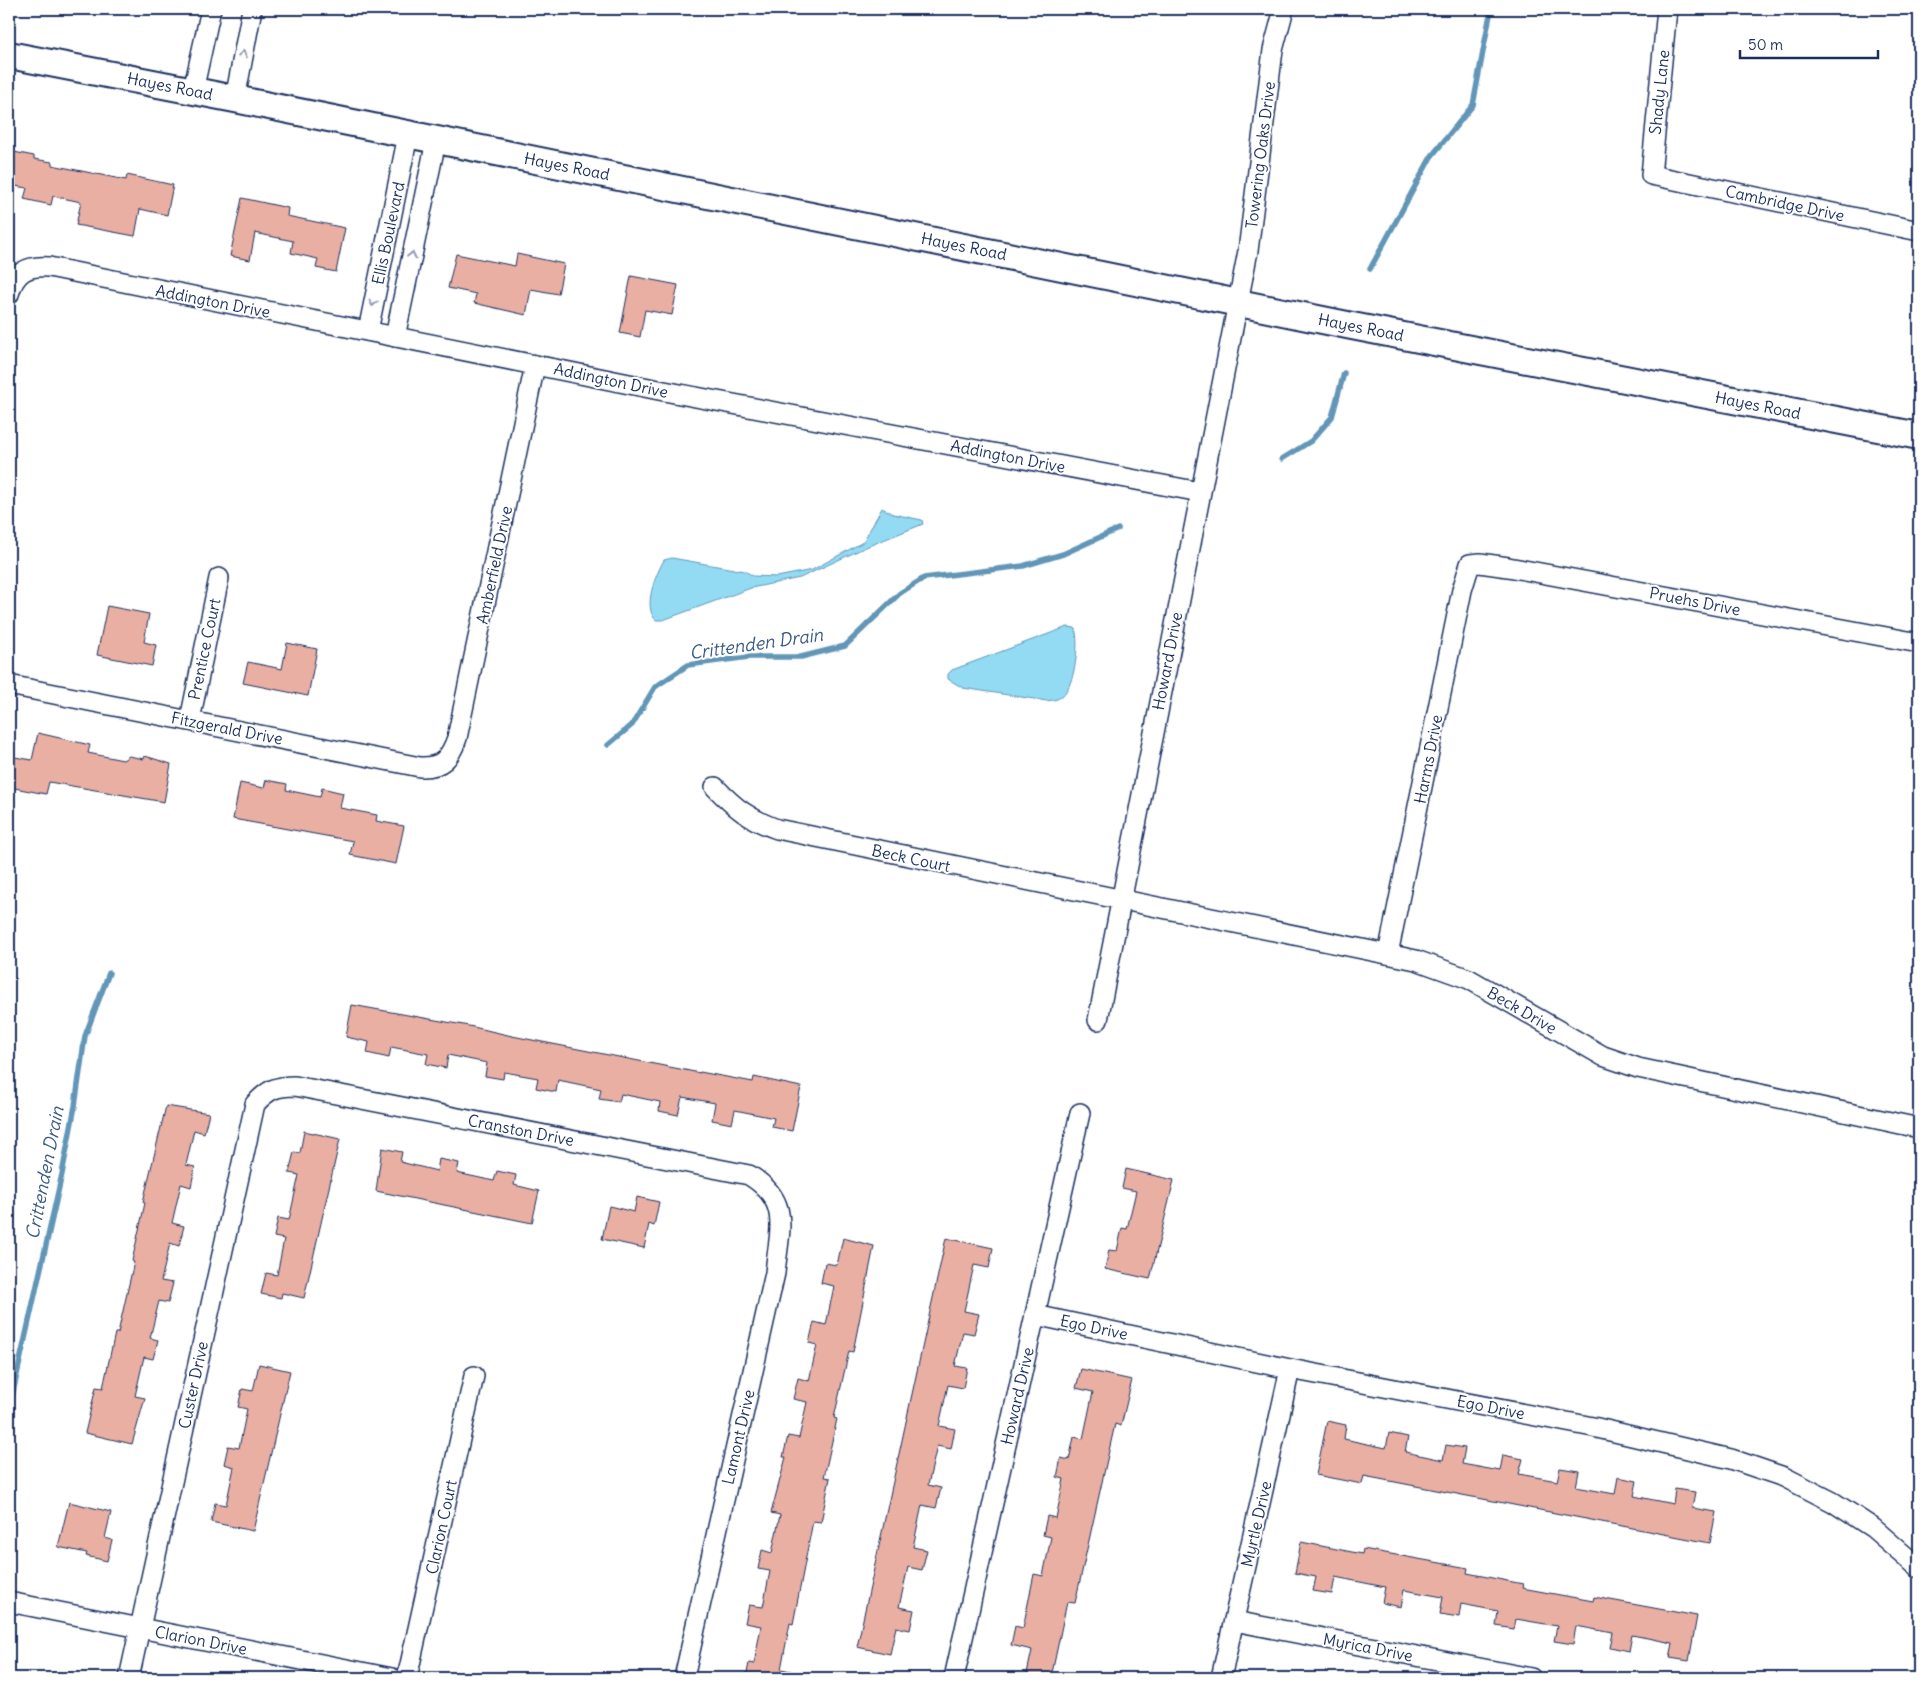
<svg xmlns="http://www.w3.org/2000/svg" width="1928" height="1687" viewBox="0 0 1928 1687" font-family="Delius,sans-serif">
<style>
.water{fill:#92dbf3;stroke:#6296b7}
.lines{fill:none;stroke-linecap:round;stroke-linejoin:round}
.stream{stroke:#6296b7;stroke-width:5.5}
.building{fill:#e9afa3;stroke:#1b2f5e}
.street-casing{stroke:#1b2f5e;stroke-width:22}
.secondary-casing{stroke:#1b2f5e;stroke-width:30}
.street{stroke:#fff;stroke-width:19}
.secondary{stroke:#fff;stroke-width:26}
.oneway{stroke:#8d97ae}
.labels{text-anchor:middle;stroke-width:4;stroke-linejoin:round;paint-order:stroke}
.street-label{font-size:16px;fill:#1b2f5e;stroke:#fff}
.water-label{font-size:18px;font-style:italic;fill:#395a83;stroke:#fff}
</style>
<rect width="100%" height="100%" fill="#fff"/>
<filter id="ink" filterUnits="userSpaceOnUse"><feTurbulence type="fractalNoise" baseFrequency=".02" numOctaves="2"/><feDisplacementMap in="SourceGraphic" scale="10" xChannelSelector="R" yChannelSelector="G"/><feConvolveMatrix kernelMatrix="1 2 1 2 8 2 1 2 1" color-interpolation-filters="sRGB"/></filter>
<g filter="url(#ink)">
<g class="water">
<path d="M 882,508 L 893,514 L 922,520 L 923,524 L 866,547 L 800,578 L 751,588 L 663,620 L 656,620 C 642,607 656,574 664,560 L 672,558 L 745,571 L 753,576 L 777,577 L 812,570 L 863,542 Z"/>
<path d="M 1067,627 L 1075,628 C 1080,644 1075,685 1062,696 C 1058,700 1052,700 1047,701 L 963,688 L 948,679 L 948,674 L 952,670 Z"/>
</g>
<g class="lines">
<g class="stream">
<path d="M 1370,269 L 1431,157 L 1473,105 L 1491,9"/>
<path d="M 1282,459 L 1311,441 L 1332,417 L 1344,373"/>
<path d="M 608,745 L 632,725 L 655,687 L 688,665 L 749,657 L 801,657 L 845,646 L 900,593 L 924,578 L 1023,566 L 1063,554 L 1118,529"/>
<path d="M 9,1410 L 62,1174 L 75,1106 L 85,1036 L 109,973"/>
</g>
</g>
<g class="building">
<path d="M 9,151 L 34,156 L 34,159 L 52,162 L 52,165 L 126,180 L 127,175 L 173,185 L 167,215 L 140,209 L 135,236 L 76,225 L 81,202 L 53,196 L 51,205 L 24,199 L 27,188 L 9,185 Z"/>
<path d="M 242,198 L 288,208 L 287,216 L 345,228 L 336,272 L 316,268 L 318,259 L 291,253 L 293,241 L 255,233 L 250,260 L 230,256 Z"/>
<path d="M 456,254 L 515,266 L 517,254 L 564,264 L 558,294 L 531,289 L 526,315 L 474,303 L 476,294 L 448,288 Z"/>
<path d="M 631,276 L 678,285 L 672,315 L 645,310 L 640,337 L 620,333 Z"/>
<path d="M 107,606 L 149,614 L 144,642 L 156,645 L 152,666 L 97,655 Z"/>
<path d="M 287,643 L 317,649 L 308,696 L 243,683 L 248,662 L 282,669 Z"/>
<path d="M 38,733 L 90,745 L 88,753 L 123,760 L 129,756 L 144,759 L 145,756 L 171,764 L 164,802 L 49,782 L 46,794 L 9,787 L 9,756 L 32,760 Z"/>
<path d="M 266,780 L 287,784 L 286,790 L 320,797 L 322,788 L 343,793 L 340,808 L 377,815 L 376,821 L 404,826 L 396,864 L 350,855 L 353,841 L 233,819 L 240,783 L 264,788 Z"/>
<path d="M 352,1005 L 469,1026 L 512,1036 L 700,1073 L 700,1072 L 753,1082 L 754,1077 L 801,1087 L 792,1131 L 772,1127 L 774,1118 L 735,1110 L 732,1124 L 712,1120 L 715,1103 L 682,1097 L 678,1115 L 659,1111 L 660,1102 L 621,1094 L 619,1102 L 599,1099 L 601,1089 L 558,1080 L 556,1092 L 536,1088 L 538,1078 L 504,1072 L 503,1079 L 485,1076 L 487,1063 L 448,1055 L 446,1068 L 426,1064 L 428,1054 L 391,1047 L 389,1058 L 367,1053 L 369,1042 L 346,1037 Z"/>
<path d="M 166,1106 L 209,1113 L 204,1133 L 194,1130 L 186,1165 L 195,1167 L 191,1187 L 181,1184 L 172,1223 L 184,1226 L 179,1246 L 170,1243 L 161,1281 L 173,1283 L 168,1303 L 159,1301 L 150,1338 L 158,1340 L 153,1359 L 144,1357 L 135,1396 L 145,1398 L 132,1444 L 85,1433 L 96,1387 L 103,1388 L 115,1333 L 118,1333 L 134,1262 L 132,1261 L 145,1203 L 143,1202 Z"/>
<path d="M 304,1131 L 340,1139 L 304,1298 L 282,1293 L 281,1298 L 261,1294 L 266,1273 L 277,1275 L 284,1239 L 274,1237 L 278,1218 L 289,1220 L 299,1175 L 289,1173 L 294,1152 L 300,1153 Z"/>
<path d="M 382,1148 L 402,1152 L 400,1162 L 437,1171 L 439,1159 L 459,1163 L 457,1173 L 494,1181 L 497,1171 L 516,1175 L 514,1185 L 539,1191 L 532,1223 L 376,1191 Z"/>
<path d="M 1126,1169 L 1174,1180 L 1150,1279 L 1105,1269 L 1109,1250 L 1117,1251 L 1122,1228 L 1127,1229 L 1136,1191 L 1122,1188 Z"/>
<path d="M 637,1197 L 659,1202 L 654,1226 L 649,1224 L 644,1248 L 602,1239 L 609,1206 L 634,1212 Z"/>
<path d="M 843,1238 L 874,1246 L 853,1352 L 849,1351 L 834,1418 L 837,1419 L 824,1477 L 830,1478 L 821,1522 L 813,1521 L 793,1624 L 790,1623 L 781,1669 L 791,1671 L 790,1678 L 746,1678 L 749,1663 L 754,1664 L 761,1626 L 745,1623 L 749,1605 L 763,1607 L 770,1571 L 758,1569 L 762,1550 L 772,1553 L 780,1515 L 771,1513 L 786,1457 L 783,1457 L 788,1436 L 799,1438 L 807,1402 L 793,1399 L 798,1378 L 809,1381 L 817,1345 L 809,1343 L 814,1322 L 826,1325 L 834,1286 L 821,1283 L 825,1263 L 837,1265 Z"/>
<path d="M 946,1238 L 993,1248 L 989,1268 L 974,1265 L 964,1311 L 979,1314 L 974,1334 L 963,1332 L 955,1366 L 967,1368 L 963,1388 L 948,1385 L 939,1426 L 955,1429 L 951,1449 L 937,1446 L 928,1485 L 941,1488 L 936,1508 L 922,1505 L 913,1547 L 927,1550 L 922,1570 L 908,1567 L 899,1607 L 914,1610 L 910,1630 L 896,1627 L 890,1654 L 857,1647 Z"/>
<path d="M 259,1364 L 290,1371 L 253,1531 L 211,1522 L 215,1503 L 226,1505 L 234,1467 L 224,1464 L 228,1446 L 239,1448 L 247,1409 L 238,1407 L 242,1389 L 253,1391 Z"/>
<path d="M 1081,1369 L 1132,1380 L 1121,1426 L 1115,1424 L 1075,1603 L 1067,1602 L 1051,1678 L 1026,1678 L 1032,1650 L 1011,1645 L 1015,1626 L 1023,1628 L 1034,1574 L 1043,1576 L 1051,1537 L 1043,1535 L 1047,1516 L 1056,1518 L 1064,1479 L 1057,1477 L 1061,1458 L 1069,1460 L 1074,1437 L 1083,1439 L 1093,1392 L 1076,1388 Z"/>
<path d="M 1327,1421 L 1346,1425 L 1344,1439 L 1386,1448 L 1389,1433 L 1408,1437 L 1405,1452 L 1443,1460 L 1446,1445 L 1465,1448 L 1462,1464 L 1500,1471 L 1503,1455 L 1523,1459 L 1519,1474 L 1557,1481 L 1560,1468 L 1579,1471 L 1576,1487 L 1615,1494 L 1618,1477 L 1637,1481 L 1634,1496 L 1673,1504 L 1675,1489 L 1695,1492 L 1692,1508 L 1716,1512 L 1710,1543 L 1364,1476 L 1362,1484 L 1316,1475 Z"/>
<path d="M 69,1502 L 111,1512 L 105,1538 L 112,1540 L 107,1561 L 86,1556 L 87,1553 L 58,1547 Z"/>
<path d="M 1301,1542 L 1362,1554 L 1363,1549 L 1468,1568 L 1467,1573 L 1523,1584 L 1522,1588 L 1593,1601 L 1594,1597 L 1697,1616 L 1689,1661 L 1670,1658 L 1673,1643 L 1632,1635 L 1629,1651 L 1610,1647 L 1613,1633 L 1576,1626 L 1573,1644 L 1554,1641 L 1557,1626 L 1516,1619 L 1514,1629 L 1496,1626 L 1498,1611 L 1461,1604 L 1459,1617 L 1440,1614 L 1443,1597 L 1404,1590 L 1401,1607 L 1382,1603 L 1385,1587 L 1335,1577 L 1332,1594 L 1313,1591 L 1316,1577 L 1295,1573 Z"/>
</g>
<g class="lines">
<g class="street-casing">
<g id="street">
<path d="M 1667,9 L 1651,175 L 1919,231"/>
<path d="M 193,91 L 211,9"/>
<path d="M 235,99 L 252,9"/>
<path d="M 9,294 C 15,272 27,265 49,267 L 664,391 L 1200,492"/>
<path d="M 368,331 L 408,135"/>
<path d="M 395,337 L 436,141"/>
<path d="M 9,685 L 420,767 C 442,768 450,758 457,738 L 535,365"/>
<path d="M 190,720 L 219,578"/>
<path d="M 715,787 C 735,808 749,819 777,829 L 1416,960 L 1469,979 L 1603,1056 L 1638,1068 L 1919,1128"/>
<path d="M 1388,954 L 1462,590 L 1470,564 L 1480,563 L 1508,567 L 1919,643"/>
<path d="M 1098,1020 L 1248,251 L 1273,50 L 1284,9"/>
<path d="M 1035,1315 L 1290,1369 L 1593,1427 L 1731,1459 L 1784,1477 L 1833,1502 L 1873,1528 L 1919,1568"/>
<path d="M 9,1602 L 392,1678"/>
<path d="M 1234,1621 L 1531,1678"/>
<path d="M 129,1678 L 255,1104 C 268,1090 275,1086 295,1086 L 749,1175 C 792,1201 779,1230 775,1273 L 684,1678"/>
<path d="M 407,1678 L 474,1376"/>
<path d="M 954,1678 L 1080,1113"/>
<path d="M 1221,1678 L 1290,1369"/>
</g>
</g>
<g class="secondary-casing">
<path id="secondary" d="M 9,55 L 235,99 L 1352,326 L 1919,436"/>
</g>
<use href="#street" class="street"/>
<use href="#secondary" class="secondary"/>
</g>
<defs><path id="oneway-chevron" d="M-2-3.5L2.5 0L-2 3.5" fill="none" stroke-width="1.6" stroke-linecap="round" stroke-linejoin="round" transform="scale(1.25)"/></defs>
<g class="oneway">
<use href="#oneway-chevron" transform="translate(243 54) rotate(-79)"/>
<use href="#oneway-chevron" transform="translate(412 255) rotate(-78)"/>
<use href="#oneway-chevron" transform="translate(373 303) rotate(102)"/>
</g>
</g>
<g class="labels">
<g class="street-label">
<text transform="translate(170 86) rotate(11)" y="6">Hayes Road</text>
<text transform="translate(1659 92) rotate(-84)" y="6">Shady Lane</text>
<text transform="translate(1260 155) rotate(-83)" y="6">Towering Oaks Drive</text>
<text transform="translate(567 166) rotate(11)" y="6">Hayes Road</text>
<text transform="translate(1785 203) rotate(12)" y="6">Cambridge Drive</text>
<text transform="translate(388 233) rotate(-78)" y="6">Ellis Boulevard</text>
<text transform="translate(964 246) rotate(11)" y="6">Hayes Road</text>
<text transform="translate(213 301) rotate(11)" y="6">Addington Drive</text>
<text transform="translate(1361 327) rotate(11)" y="6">Hayes Road</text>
<text transform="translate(611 380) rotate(12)" y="6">Addington Drive</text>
<text transform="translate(1758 405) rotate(11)" y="6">Hayes Road</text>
<text transform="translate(1008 456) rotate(11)" y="6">Addington Drive</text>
<text transform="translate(494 565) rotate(-78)" y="6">Amberfield Drive</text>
<text transform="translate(1695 601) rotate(11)" y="6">Pruehs Drive</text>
<text transform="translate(204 649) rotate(-78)" y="6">Prentice Court</text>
<text transform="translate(1167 661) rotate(-79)" y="6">Howard Drive</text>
<text transform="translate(227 728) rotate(11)" y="6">Fitzgerald Drive</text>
<text transform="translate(1428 759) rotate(-79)" y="6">Harms Drive</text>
<text transform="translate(911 858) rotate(12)" y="6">Beck Court</text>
<text transform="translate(1522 1010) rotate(30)" y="6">Beck Drive</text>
<text transform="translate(521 1130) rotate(11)" y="6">Cranston Drive</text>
<text transform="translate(1094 1327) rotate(12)" y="6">Ego Drive</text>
<text transform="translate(193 1385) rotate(-78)" y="6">Custer Drive</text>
<text transform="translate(1017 1396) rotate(-77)" y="6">Howard Drive</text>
<text transform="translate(1491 1407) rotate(11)" y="6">Ego Drive</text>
<text transform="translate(738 1437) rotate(-77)" y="6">Lamont Drive</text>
<text transform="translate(1256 1524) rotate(-77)" y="6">Myrtle Drive</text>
<text transform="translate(441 1527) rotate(-78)" y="6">Clarion Court</text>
<text transform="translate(201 1640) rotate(11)" y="6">Clarion Drive</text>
<text transform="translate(1368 1647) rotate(11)" y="6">Myrica Drive</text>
</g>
<g class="water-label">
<text transform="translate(756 644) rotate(-8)" y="6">Crittenden Drain</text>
<text transform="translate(45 1173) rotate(-79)" y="6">Crittenden Drain</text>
</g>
</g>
<rect width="1928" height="1687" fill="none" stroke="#fff" stroke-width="30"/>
<rect x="15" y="15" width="1898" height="1657" fill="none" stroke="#1b2f5e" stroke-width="2" filter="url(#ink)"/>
<path d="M1740 50v8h138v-8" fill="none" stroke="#1b2f5e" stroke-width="2.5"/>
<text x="1748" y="50" font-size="15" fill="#1b2f5e" stroke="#ffffff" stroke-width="4" paint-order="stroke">50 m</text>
</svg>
